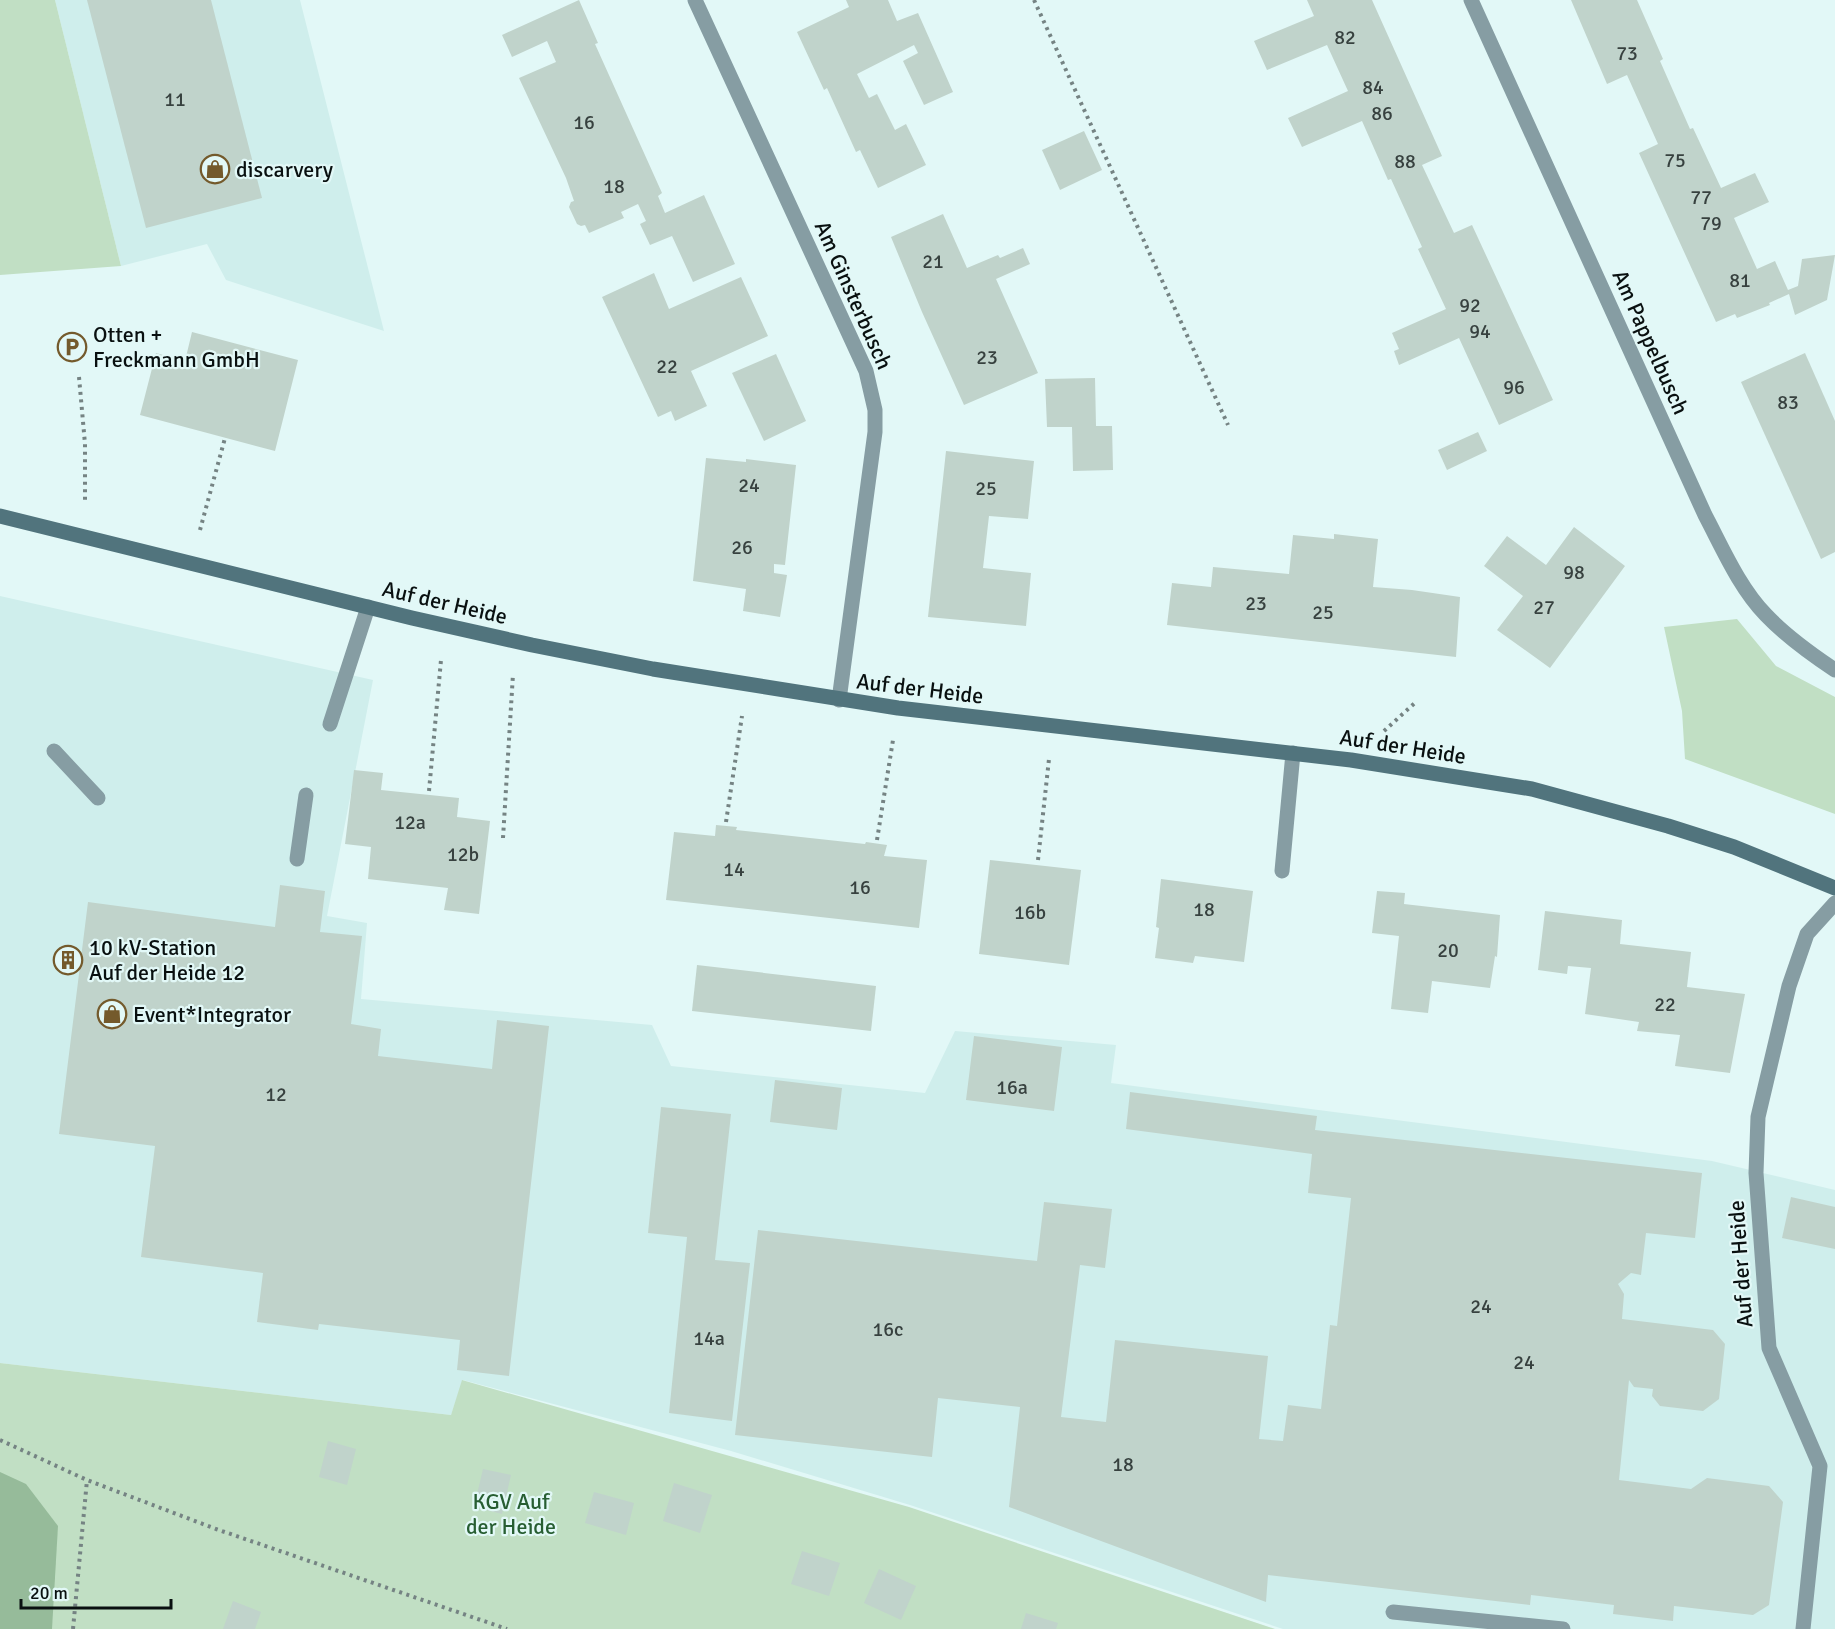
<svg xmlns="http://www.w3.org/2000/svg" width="1835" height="1629" viewBox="0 0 1835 1629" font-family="Signika,sans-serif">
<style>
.built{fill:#cfeeec}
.green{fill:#c1dfc4}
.forest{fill:#96bb9a}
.building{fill:#c0d3cb}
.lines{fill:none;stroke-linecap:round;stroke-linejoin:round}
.path{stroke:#758383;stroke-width:4;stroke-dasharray:3 4.5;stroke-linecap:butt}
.service{stroke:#869da3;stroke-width:15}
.minor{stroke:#869da3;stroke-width:15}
.secondary{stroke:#51747d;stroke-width:15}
.labels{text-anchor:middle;stroke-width:4.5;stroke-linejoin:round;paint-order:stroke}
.number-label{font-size:20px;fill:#37413f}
.poi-label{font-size:22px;fill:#091010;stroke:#e2f8f7;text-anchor:start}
.street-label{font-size:22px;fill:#091010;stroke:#e2f8f7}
.park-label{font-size:22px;fill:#275e32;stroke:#e2f8f7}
</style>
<rect width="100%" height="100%" fill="#e2f8f7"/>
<g class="built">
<path d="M 55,0 L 300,0 L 384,331 L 226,280 L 207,244 L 121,266 Z"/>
<path d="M 0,596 L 373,680 L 327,916 L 367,923 L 361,999 L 652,1025 L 671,1066 L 925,1093 L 955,1031 L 1116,1045 L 1111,1083 L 1712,1161 L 1835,1190 L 1835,1629 L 1283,1629 L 910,1505 L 731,1451 L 463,1380 L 451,1415 L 0,1363 Z"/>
</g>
<g class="green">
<path d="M 0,0 L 55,0 L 121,266 L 0,275 Z"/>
<path d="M 1737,619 L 1776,666 L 1835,697 L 1835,814 L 1685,759 L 1682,711 L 1664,627 Z"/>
<path d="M 0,1363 L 451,1415 L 462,1380 L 909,1507 L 1275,1629 L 0,1629 Z"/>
</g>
<path class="forest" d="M 0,1472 L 26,1484 L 58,1526 L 52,1629 L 0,1629 Z"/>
<g class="building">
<path d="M 87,0 L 211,0 L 262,198 L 146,228 Z"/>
<path d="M 579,0 L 598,43 L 595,44 L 662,193 L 658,196 L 665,213 L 704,195 L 735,264 L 693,282 L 672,236 L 650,245 L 640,224 L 646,221 L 638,204 L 621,212 L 624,218 L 589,233 L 585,225 L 581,226 L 577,224 L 569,207 L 571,202 L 574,201 L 566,178 L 519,78 L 556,62 L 547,41 L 512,57 L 502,35 Z"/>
<path d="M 846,0 L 888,0 L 897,21 L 918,13 L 953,92 L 924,105 L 903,61 L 918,53 L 914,45 L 857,74 L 869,98 L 877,94 L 895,130 L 906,124 L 926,165 L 878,188 L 860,150 L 856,152 L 827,88 L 824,90 L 797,32 L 849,7 Z"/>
<path d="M 1307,0 L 1372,0 L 1442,156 L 1422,165 L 1454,233 L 1472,225 L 1553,400 L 1499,425 L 1459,338 L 1399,365 L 1394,351 L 1399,349 L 1392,333 L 1446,309 L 1418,249 L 1422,247 L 1391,179 L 1388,180 L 1362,121 L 1302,147 L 1288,118 L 1348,91 L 1327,45 L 1267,70 L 1254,41 L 1314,16 Z"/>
<path d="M 1571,0 L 1637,0 L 1663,59 L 1660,61 L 1690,129 L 1693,128 L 1721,188 L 1755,173 L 1769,202 L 1734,218 L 1757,269 L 1775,261 L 1788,290 L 1798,286 L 1802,259 L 1835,255 L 1827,300 L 1795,315 L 1789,294 L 1769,303 L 1770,305 L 1737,318 L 1735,314 L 1716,322 L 1639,153 L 1658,144 L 1627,75 L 1607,84 Z"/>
<path d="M 1084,131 L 1102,170 L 1060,190 L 1042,150 Z"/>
<path d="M 943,214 L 967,268 L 998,255 L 1000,258 L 1023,248 L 1030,264 L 996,279 L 1038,373 L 964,405 L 922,312 L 891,237 Z"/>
<path d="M 654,273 L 669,309 L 741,277 L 768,336 L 691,371 L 707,406 L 675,421 L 671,411 L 658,417 L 602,297 Z"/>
<path d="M 192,332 L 298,360 L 275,451 L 140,415 L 156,353 L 185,361 Z"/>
<path d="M 1805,353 L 1835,421 L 1835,552 L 1821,559 L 1741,382 Z"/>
<path d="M 776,354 L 806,421 L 764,441 L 732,373 Z"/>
<path d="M 1095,378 L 1096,426 L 1112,426 L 1113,470 L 1073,471 L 1072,427 L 1047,427 L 1045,379 Z"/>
<path d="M 1478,432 L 1487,451 L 1447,470 L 1438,450 Z"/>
<path d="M 946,451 L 1034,461 L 1028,519 L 989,516 L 983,568 L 1031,573 L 1026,626 L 928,617 Z"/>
<path d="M 706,458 L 746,462 L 746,459 L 796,465 L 785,565 L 774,564 L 774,573 L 787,575 L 780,617 L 743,611 L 746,589 L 693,581 Z"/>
<path d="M 1574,527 L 1625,566 L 1550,668 L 1497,630 L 1523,596 L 1484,566 L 1507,536 L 1546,565 Z"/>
<path d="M 1334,534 L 1378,539 L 1373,587 L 1412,590 L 1460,597 L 1456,657 L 1167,625 L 1172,583 L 1211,587 L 1213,567 L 1289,574 L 1293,535 L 1334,539 Z"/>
<path d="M 354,770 L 383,773 L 381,790 L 459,798 L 457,817 L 490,821 L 479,914 L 444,910 L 448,888 L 368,879 L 371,847 L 345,844 Z"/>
<path d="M 716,825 L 737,827 L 736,830 L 865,844 L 866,842 L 887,845 L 884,856 L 927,860 L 919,928 L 666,900 L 674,832 L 715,836 Z"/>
<path d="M 990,860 L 1081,870 L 1069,965 L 979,954 Z"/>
<path d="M 1161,879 L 1253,891 L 1244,962 L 1195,956 L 1193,963 L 1155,958 L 1159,928 L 1156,927 Z"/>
<path d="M 280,885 L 325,891 L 320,932 L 362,936 L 351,1024 L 381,1029 L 378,1056 L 492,1069 L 497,1020 L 549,1026 L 509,1376 L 457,1370 L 460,1340 L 319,1324 L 318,1330 L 257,1322 L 263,1273 L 141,1257 L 155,1146 L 59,1134 L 88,902 L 275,927 Z"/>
<path d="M 1377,891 L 1405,893 L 1404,904 L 1500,915 L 1497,957 L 1495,956 L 1490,988 L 1432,981 L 1428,1013 L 1391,1009 L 1399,936 L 1372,933 Z"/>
<path d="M 1545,911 L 1622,920 L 1620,944 L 1691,952 L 1687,987 L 1745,994 L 1730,1073 L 1675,1066 L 1680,1035 L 1637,1031 L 1639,1022 L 1585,1014 L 1591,968 L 1568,966 L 1567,974 L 1538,970 Z"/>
<path d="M 62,951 L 76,953 L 74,970 L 60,968 Z"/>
<path d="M 697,965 L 876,986 L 871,1031 L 692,1011 Z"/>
<path d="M 974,1036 L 1062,1047 L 1054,1111 L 966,1100 Z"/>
<path d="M 775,1080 L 842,1088 L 837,1130 L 770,1122 Z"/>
<path d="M 1130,1092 L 1317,1116 L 1315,1130 L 1702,1173 L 1695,1238 L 1646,1233 L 1641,1275 L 1631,1273 L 1618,1284 L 1624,1294 L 1622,1319 L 1713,1330 L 1725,1344 L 1719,1399 L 1703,1411 L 1660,1406 L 1652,1396 L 1653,1389 L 1634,1387 L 1629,1380 L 1619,1480 L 1691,1489 L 1707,1478 L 1769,1486 L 1783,1502 L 1769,1605 L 1753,1615 L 1674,1606 L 1673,1621 L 1613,1614 L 1614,1605 L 1531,1595 L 1530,1605 L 1268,1575 L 1266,1602 L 1009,1507 L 1020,1407 L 938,1398 L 932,1457 L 735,1435 L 758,1230 L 1037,1261 L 1044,1202 L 1112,1209 L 1105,1268 L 1080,1265 L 1061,1417 L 1106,1422 L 1115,1340 L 1268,1356 L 1259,1439 L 1283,1441 L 1288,1405 L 1321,1409 L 1330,1325 L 1337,1326 L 1351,1198 L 1308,1193 L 1312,1154 L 1126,1129 Z"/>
<path d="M 661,1107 L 731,1114 L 715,1260 L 750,1263 L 732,1421 L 669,1413 L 687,1237 L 648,1233 Z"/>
<path d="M 1791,1197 L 1835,1207 L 1835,1249 L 1782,1238 Z"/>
<path d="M 328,1441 L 356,1449 L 347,1485 L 319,1477 Z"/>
<path d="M 483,1469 L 511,1475 L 502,1514 L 474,1507 Z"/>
<path d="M 674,1483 L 712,1495 L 700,1533 L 663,1521 Z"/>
<path d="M 594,1492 L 634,1503 L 626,1535 L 585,1523 Z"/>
<path d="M 802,1551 L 840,1563 L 829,1596 L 791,1584 Z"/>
<path d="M 879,1569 L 916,1586 L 901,1620 L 864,1603 Z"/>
<path d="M 233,1601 L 261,1612 L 255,1629 L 223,1629 Z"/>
<path d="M 1026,1613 L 1058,1623 L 1056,1629 L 1021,1629 Z"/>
</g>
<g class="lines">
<g class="path">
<path d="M 1034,0 L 1228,425"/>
<path d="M 79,377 L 85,444 L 85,502"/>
<path d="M 200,530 L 225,438"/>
<path d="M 1384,731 L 1417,701"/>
<path d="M 429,791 L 441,660"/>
<path d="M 726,822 L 742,716"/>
<path d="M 503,838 L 513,674"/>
<path d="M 877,840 L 893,740"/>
<path d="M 1038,860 L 1049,759"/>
<path d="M 0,1440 L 87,1480 L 216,1529 L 507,1629"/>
<path d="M 73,1629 L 87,1480"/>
</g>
<g class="service">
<path d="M 330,724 L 368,607"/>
<path d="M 54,751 L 98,798"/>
<path d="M 297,859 L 306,795"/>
<path d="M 1282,871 L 1293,753"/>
<path d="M 1393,1612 L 1563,1629"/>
<path d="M 1803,1629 L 1820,1466 L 1769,1348 L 1756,1173 L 1758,1117 L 1789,986 L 1807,934 L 1835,903"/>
</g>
<g class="minor">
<path d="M 695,0 L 866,371 L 875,410 L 875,432 L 839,700"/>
<path d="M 1471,0 L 1705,515 C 1723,549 1739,587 1766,615 C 1786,636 1811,654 1835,670"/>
</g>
<path class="secondary" d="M 0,516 L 412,618 L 532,645 L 653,669 L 898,708 L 1351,760 L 1532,789 L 1668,826 L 1734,847 L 1835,888"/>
</g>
<defs>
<g id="shop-ring" transform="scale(1.5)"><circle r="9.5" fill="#e2f8f7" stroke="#745a2c" stroke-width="1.5"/><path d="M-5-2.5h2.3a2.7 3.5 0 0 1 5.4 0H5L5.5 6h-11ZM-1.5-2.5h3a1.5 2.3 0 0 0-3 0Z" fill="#745a2c"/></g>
<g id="parking-ring" transform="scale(1.5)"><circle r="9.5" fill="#e2f8f7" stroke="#745a2c" stroke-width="1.5"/><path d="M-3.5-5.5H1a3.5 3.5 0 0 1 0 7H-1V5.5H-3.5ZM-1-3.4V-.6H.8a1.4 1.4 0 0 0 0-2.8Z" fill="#745a2c"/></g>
<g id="building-ring" transform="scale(1.5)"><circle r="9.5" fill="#e2f8f7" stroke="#745a2c" stroke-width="1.5"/><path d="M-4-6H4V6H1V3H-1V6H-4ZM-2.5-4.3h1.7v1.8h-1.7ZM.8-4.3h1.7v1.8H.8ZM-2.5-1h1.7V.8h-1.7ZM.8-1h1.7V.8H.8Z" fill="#745a2c"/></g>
</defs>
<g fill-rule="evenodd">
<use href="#shop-ring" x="215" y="169"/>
<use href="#parking-ring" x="72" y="347"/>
<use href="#building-ring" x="68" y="960"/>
<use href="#shop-ring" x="112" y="1014"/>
</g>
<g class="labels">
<g class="number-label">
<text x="1345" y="44">82</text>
<text x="1627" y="60">73</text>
<text x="1373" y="94">84</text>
<text x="175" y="106">11</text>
<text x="1382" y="120">86</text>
<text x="584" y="129">16</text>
<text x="1675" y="167">75</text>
<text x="1405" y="168">88</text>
<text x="614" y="193">18</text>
<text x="1701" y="204">77</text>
<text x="1711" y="230">79</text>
<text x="933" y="268">21</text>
<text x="1740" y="287">81</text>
<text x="1470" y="312">92</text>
<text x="1480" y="338">94</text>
<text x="987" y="364">23</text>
<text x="667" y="373">22</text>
<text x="1514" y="394">96</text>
<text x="1788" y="409">83</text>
<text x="749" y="492">24</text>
<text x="986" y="495">25</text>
<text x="742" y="554">26</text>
<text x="1574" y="579">98</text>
<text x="1256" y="610">23</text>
<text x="1544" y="614">27</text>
<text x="1323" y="619">25</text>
<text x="410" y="829">12a</text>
<text x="463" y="861">12b</text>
<text x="734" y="876">14</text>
<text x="860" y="894">16</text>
<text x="1204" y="916">18</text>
<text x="1030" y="919">16b</text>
<text x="1448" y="957">20</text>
<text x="1665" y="1011">22</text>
<text x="1012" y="1094">16a</text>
<text x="276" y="1101">12</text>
<text x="1481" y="1313">24</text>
<text x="888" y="1336">16c</text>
<text x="709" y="1345">14a</text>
<text x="1524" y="1369">24</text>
<text x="1123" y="1471">18</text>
</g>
<g class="poi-label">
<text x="236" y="177">discarvery</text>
<text x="93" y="342">Otten +<tspan x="93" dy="25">Freckmann GmbH</tspan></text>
<text x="89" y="955">10 kV-Station<tspan x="89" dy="25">Auf der Heide 12</tspan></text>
<text x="133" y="1022">Event*Integrator</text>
</g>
<g class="street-label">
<text transform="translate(854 295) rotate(66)" y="8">Am Ginsterbusch</text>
<text transform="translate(1651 342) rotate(66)" y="8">Am Pappelbusch</text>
<text transform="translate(445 602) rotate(13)" y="8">Auf der Heide</text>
<text transform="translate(920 688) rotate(7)" y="8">Auf der Heide</text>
<text transform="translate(1403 746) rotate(9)" y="8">Auf der Heide</text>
<text transform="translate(1740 1264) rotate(-94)" y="8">Auf der Heide</text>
</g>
<g class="park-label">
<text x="511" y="1509">KGV Auf<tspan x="511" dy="25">der Heide</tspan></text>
</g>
</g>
<path d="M21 1599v9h150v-9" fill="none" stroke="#091010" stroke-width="3"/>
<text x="30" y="1599" font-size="18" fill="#091010" stroke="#e2f8f7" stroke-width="4.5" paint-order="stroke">20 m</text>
</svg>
